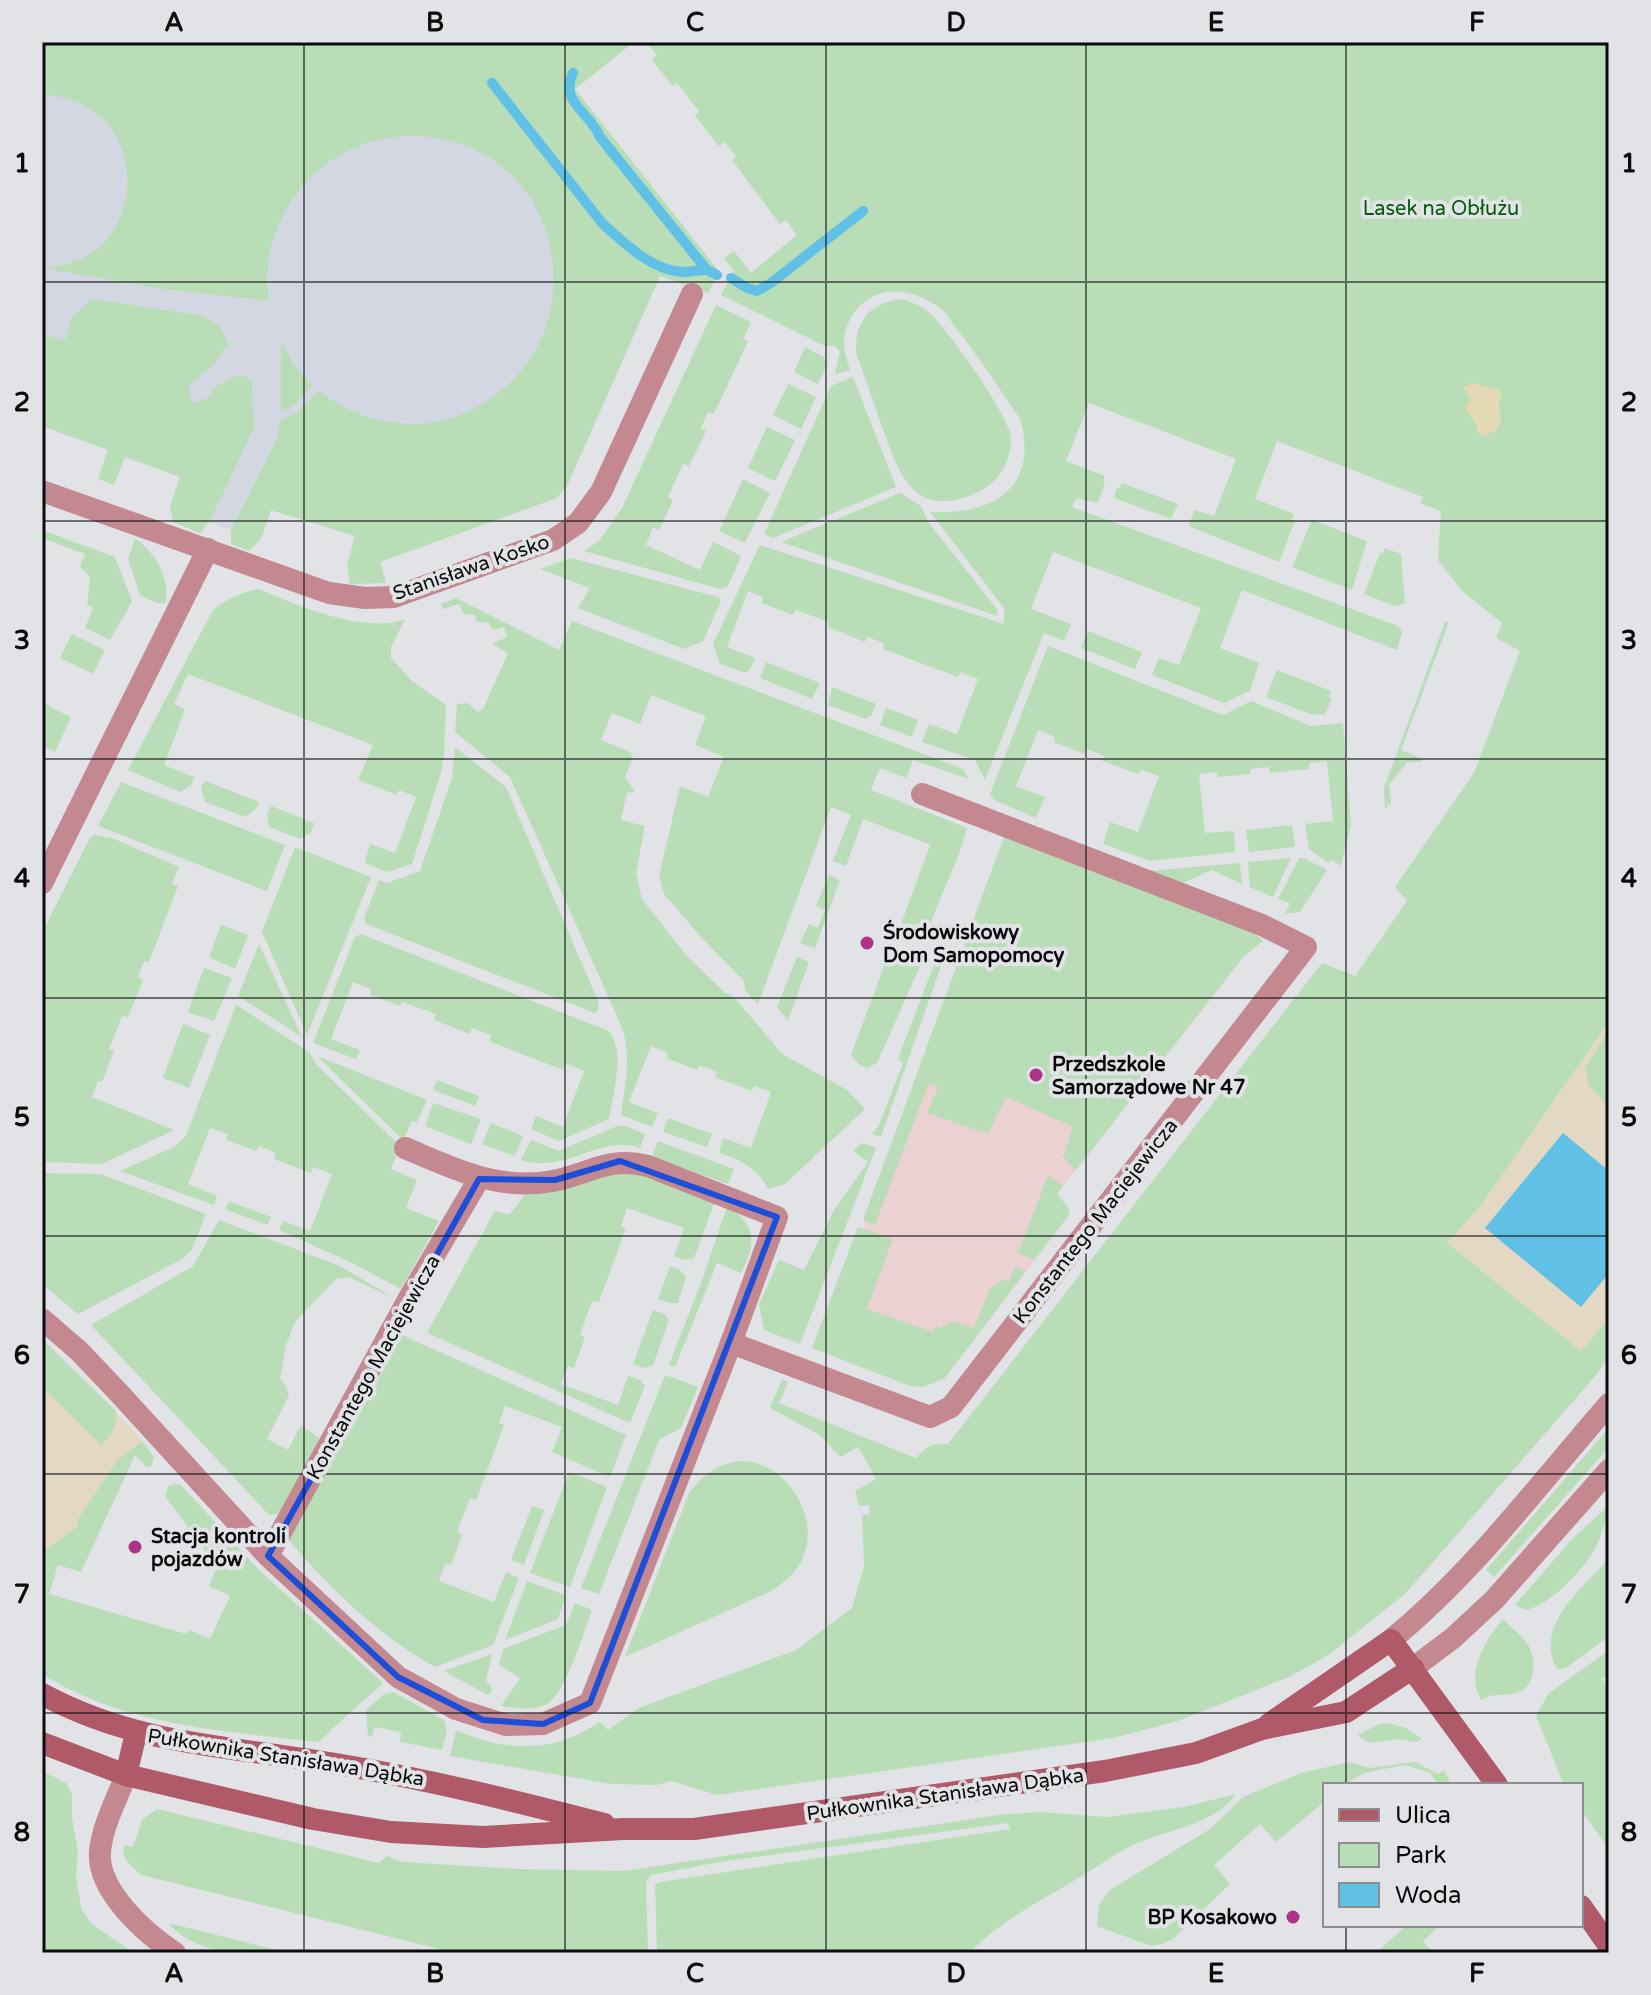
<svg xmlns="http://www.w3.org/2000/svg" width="1651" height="1995" viewBox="0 0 1651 1995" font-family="'Varela Round',sans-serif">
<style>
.commercial{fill:#e2d8c3}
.built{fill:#d2d7e2}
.education{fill:#ecd1d2}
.green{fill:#b9deb7}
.sand{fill:#e3d9b4}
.water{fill:#60c0e5}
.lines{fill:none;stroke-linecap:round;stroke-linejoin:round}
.stream{stroke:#60c0e5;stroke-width:10}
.minor{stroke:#c38890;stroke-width:22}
.tertiary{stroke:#c38890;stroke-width:22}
.secondary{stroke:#af5969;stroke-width:22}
.marked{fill:none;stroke:#1d4ed8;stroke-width:6;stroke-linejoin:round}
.grid{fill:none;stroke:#0b0b0d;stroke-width:2;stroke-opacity:0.55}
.poi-dot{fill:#ad3488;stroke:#e1e3e6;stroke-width:3}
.labels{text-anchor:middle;stroke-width:8;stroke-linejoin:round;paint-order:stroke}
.park-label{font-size:20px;fill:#015b09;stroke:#e1e3e6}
.street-label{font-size:20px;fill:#0b0b0d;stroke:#e1e3e6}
.poi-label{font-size:20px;font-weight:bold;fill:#0b0b0d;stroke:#e1e3e6;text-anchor:start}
.neatline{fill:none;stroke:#0b0b0d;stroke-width:3}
.grid-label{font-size:26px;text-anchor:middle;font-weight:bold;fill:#0b0b0d}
</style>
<rect width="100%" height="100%" fill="#e1e3e6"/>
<g class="commercial">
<path d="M 1609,1021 L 1609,1318 L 1581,1351 L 1447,1243 L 1482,1204 Z"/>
<path d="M 42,1339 L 89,1384 L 142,1441 L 118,1459 L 78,1519 L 78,1526 L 42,1552 Z"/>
</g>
<path class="built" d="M 474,83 L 642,293 L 355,536 L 270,510 L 231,530 L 203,519 L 181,477 L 42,426 L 42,84 Z"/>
<path class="education" d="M 1005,850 L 1226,980 L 1055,1196 L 1069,1215 L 966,1351 L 833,1309 Z"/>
<g class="green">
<path d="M 56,42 L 634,42 L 575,89 L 719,271 L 708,293 L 660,276 L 567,486 L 557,498 L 380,562 L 386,583 L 350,584 L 347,565 L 355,536 L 271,510 L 261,539 L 249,551 L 231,544 L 231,530 L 278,437 L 280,420 L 296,413 L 319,391 C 360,423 419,435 467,412 C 612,344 564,130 406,136 C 369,138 334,153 309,179 C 278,211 261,257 269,301 L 164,289 L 42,268 C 156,265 156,97 42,95 L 42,46 Z"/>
<path d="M 646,42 L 1609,42 L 1609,1021 L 1482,1204 L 1447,1243 L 1581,1351 L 1609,1318 L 1609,1356 L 1597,1374 L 1406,1593 L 1330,1654 L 1291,1676 L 1178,1721 L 1113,1738 L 717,1795 L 671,1781 L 657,1785 L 611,1784 L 450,1756 L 456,1730 C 508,1752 551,1754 600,1722 L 608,1730 L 639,1708 L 796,1650 L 852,1608 L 864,1566 L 862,1515 L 870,1514 L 868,1505 L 859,1506 L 855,1491 L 876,1479 L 858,1447 L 840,1457 L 820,1435 L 770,1408 L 782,1379 L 788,1382 L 779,1403 L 916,1458 C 926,1447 932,1443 948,1444 L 1322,963 L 1355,976 L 1407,901 L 1395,887 L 1474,773 L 1520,651 L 1496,638 L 1502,623 L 1461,590 L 1438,560 L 1441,511 L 1420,503 L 1423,497 L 1277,441 L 1255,499 L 1294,514 L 1292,520 L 1295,521 L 1279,562 L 1188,526 L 1195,510 L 1214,516 L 1236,459 L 1089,403 L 1066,461 L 1105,476 L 1103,481 L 1105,483 L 1098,503 L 1077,498 L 1072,507 L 1398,626 L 1402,632 L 1397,650 L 1242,590 L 1220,648 L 1259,663 L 1250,691 L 1224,703 L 1152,675 L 1159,658 L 1179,665 L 1201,608 L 1053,552 L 1031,609 L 1071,624 L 1064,641 L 1044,633 L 985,780 L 975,760 L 922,742 L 929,724 L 957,734 L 978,679 L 960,672 L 958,677 L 883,649 L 884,643 L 867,637 L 865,642 L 828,627 L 829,622 L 796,610 L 793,615 L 762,603 L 763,597 L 748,591 L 727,647 L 755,658 L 751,668 L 745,673 L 720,664 L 713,644 L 760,545 L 1004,624 L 1004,608 L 930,512 C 992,516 1040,487 1020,419 C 999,388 979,357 956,328 C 951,322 947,313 941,309 C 916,289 880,283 858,308 C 840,329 842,346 850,370 L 835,374 L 840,352 L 835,346 L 825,346 L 721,295 L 734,271 L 724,258 L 734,251 L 751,273 L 797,235 L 786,220 L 780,224 L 732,160 L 736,157 L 725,142 L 719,146 L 695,116 L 699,111 L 677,83 L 673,86 L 652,60 L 657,55 Z"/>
<path d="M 92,299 L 199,315 L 219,325 L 228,344 L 212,366 L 188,386 L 192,403 L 206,399 L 219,384 L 240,374 L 251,380 L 254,427 L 210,521 L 200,533 L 173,522 L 170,506 L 180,477 L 125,457 L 114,485 L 98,479 L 108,450 L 42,426 L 42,335 L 65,340 L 72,318 Z"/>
<path d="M 901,299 C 912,301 925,308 933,316 C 950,334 1010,416 1011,438 C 1011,462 999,482 978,492 C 915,521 900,477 882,427 C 874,403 865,378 856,353 C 855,320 869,304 901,299 Z"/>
<path d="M 716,305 L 751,322 L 743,339 L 748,341 L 714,414 L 708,412 L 701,428 L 706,431 L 689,466 L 683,464 L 668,497 L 673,500 L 659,530 L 653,527 L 646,545 L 700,570 L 713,542 L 738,554 L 741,557 L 728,586 L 720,589 L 584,551 L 599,541 L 622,508 Z"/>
<path d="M 281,342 L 294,365 L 312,385 L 295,404 L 281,412 Z"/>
<path d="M 805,347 L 824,357 L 827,365 L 818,384 L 794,372 Z"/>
<path d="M 853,377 L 896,487 L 773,538 L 764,534 L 831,386 Z"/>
<path d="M 788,384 L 816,397 L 801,429 L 773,415 Z"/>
<path d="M 767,427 L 795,440 L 775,481 L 748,468 Z"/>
<path d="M 743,479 L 770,493 L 745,543 L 719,531 Z"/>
<path d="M 1122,483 L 1178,504 L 1171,519 L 1114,498 L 1117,487 L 1120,488 Z"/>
<path d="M 900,493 L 921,506 L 928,522 L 997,609 L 997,616 L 781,542 Z"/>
<path d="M 1312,520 L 1367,541 L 1352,590 L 1292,567 Z"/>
<path d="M 42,530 L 115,557 L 132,601 L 110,640 L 85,628 L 93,608 L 87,605 L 90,577 L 80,567 L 85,554 L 42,538 Z"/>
<path d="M 135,539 C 154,550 171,579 165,603 L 157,603 L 140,595 L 128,559 Z"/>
<path d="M 1385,548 L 1401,554 L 1405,603 L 1395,606 L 1364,594 L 1380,553 L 1382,554 Z"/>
<path d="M 571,558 L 718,597 L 721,601 L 703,641 L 684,649 L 578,608 L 590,588 L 540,569 Z"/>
<path d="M 259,589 C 295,605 367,635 405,619 L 391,647 L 391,658 L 412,681 L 446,705 L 444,754 L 441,773 L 412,864 L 387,872 L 365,863 L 370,844 L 395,853 L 416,797 L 399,790 L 397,795 L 358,780 L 373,745 L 188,674 L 174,704 L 185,709 L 164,765 L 194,777 L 191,785 L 180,792 L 128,770 L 213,610 C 228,599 241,592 259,589 Z"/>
<path d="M 456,598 L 559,650 L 572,621 L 963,769 L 969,779 L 913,760 L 906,778 L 880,768 L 871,790 L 967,828 L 959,854 L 927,931 L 901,924 L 931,843 L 929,844 L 863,819 L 846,866 L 833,861 L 851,815 L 831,807 L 758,1004 L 745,990 L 744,981 L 699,935 L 664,894 L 659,876 L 680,786 L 708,797 L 724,757 L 695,745 L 706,716 L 651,695 L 640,724 L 612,713 L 601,740 L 630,752 L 633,756 L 625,777 L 635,792 L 627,793 L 621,820 L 645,826 L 636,873 L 642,899 L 685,954 L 724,992 L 735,998 L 782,1054 L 847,1090 L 865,1109 L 785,1184 L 768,1189 C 758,1168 741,1160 719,1153 L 723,1138 L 751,1148 L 771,1092 L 754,1086 L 752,1091 L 715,1077 L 717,1072 L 699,1065 L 697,1070 L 666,1058 L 668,1053 L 651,1046 L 629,1102 L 658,1113 L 652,1127 L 621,1115 C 625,1083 633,1053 620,1023 L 510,777 L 455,732 L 457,704 L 468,703 L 478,712 L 483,709 L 508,653 L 492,644 L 507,637 L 504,627 L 493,630 L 488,622 L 477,622 L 474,614 L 464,614 L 459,604 L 443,609 L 441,604 Z"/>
<path d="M 1445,622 L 1449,622 L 1401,750 L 1423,759 L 1421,762 L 1407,762 L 1389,785 L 1391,802 L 1385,809 L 1384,788 Z"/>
<path d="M 1088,631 L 1142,652 L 1135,669 L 1081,648 Z"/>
<path d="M 72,634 L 105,650 L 93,674 L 60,658 Z"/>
<path d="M 1048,646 L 1223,715 L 1251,701 L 1311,726 L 1343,723 L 1351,825 L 1341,866 L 1332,860 L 1329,863 L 1309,849 L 1305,824 L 1333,821 L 1327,761 L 1309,763 L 1309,769 L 1270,773 L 1269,767 L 1250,769 L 1250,774 L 1218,777 L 1217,772 L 1199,774 L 1205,833 L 1234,831 L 1235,852 L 1150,861 L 1103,844 L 1110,822 L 1138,832 L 1159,776 L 1141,770 L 1139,774 L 1102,761 L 1104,756 L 1087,749 L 1085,754 L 1054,742 L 1055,737 L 1038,730 L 1016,786 L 1045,797 L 1036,818 L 994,800 L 990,794 Z"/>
<path d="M 766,662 L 820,683 L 812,699 L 760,678 Z"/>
<path d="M 1277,670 L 1331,691 L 1329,697 L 1332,699 L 1325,714 L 1313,715 L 1266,697 Z"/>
<path d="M 832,687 L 876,704 L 872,714 L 866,719 L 828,705 Z"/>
<path d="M 42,699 L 52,708 L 71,717 L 55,752 L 42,746 Z"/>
<path d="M 886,708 L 918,720 L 912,737 L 880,725 Z"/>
<path d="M 455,747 L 506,787 L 598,1001 L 599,1008 L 595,1013 L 366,924 L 364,918 L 379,880 L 387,883 L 420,871 L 452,778 Z"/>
<path d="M 205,781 L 259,802 L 255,810 L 245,817 L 205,802 L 201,788 Z"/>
<path d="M 121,782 L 285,845 L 267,891 L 98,826 Z"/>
<path d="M 271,806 L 314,823 L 311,832 L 300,839 L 269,827 L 267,815 Z"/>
<path d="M 1292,825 L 1295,847 L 1249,852 L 1246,830 Z"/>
<path d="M 95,835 L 112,838 L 179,867 L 172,884 L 178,886 L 149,962 L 144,961 L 138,977 L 143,980 L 128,1017 L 122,1016 L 109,1049 L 114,1051 L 102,1082 L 98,1081 L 92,1097 L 174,1130 L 102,1164 L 42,1162 L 42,933 L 90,838 Z"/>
<path d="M 1004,837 L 1251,930 L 1263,941 L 1244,956 L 1076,1170 L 1063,1157 L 1073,1127 L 1006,1097 L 988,1134 L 927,1113 L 938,1087 L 929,1083 L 875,1225 L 863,1220 Z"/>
<path d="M 295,847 L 371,877 L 307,1035 L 262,932 Z"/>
<path d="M 1291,858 L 1273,897 L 1250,887 L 1248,862 Z"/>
<path d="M 1299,858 L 1304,858 L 1327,870 L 1300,912 L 1285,914 L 1290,903 L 1278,899 Z"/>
<path d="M 1240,863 L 1242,884 L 1212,870 L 1180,884 L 1148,871 Z"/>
<path d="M 829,875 L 840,880 L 815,948 L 800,943 L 809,924 L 818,928 L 825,910 L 816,906 Z"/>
<path d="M 221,925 L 248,935 L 235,969 L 209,957 Z"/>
<path d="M 361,934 L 609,1031 C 626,1053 613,1093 609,1119 L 559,1141 L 531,1129 L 536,1116 L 563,1127 L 584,1071 L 565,1063 L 563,1070 L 553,1066 L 489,1041 L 491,1035 L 472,1028 L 470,1034 L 434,1020 L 436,1014 L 402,1002 L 400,1006 L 370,995 L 371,989 L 353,982 L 331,1039 L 360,1050 L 356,1059 L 313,1043 L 355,937 Z"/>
<path d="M 259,944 L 302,1037 L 238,996 Z"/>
<path d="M 902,948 L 925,955 L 877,1063 L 867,1068 L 859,1064 L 851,1055 L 889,953 L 898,957 Z"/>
<path d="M 797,957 L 809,962 L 788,1021 L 777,1007 Z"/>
<path d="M 935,962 L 941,966 L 881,1137 L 872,1134 L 879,1125 L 903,1063 L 898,1059 Z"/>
<path d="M 204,968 L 232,978 L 214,1021 L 188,1012 Z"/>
<path d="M 236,1005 L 308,1051 L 317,1065 L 400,1146 L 391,1169 L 417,1180 L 406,1208 L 439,1221 L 401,1289 L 350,1262 L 279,1230 L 283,1221 L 310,1231 L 332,1174 L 313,1167 L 311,1173 L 274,1159 L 276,1153 L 259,1146 L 256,1151 L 226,1140 L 228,1134 L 210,1128 L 188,1184 L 217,1196 L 214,1205 L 120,1171 L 174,1147 L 186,1136 Z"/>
<path d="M 183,1024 L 210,1035 L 189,1088 L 163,1078 Z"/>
<path d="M 1609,1030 L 1609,1099 L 1605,1103 L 1588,1084 L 1586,1067 Z"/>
<path d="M 317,1056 L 427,1100 L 417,1122 L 412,1121 L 403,1140 Z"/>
<path d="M 437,1080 L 479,1096 L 475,1106 L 433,1090 Z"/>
<path d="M 433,1103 L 481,1119 L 471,1144 L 425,1126 Z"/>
<path d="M 668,1118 L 712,1134 L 707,1147 L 663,1132 Z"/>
<path d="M 491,1123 L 523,1136 L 515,1156 L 482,1144 Z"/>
<path d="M 617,1126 L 626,1126 L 645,1134 L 640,1148 C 601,1133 565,1175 521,1160 L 531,1140 L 559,1151 Z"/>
<path d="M 658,1141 L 734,1169 L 728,1184 L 652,1157 Z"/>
<path d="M 862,1143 L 876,1148 L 800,1344 L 764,1330 L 759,1304 L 779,1260 L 804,1270 L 834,1210 L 868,1162 L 853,1151 Z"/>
<path d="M 618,1170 L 634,1172 L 715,1201 L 694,1258 L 684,1260 L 674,1256 L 684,1228 L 627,1208 L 621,1226 L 626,1228 L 599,1302 L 592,1301 L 580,1335 L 585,1337 L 574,1368 L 568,1366 L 561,1384 L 618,1405 L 628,1376 L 640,1380 L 645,1386 L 630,1423 L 427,1333 L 495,1211 L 509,1215 L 524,1196 L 533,1192 Z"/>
<path d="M 42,1173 L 101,1174 L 206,1214 L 192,1249 L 184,1258 L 78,1314 L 42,1284 Z"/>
<path d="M 1048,1175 L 1063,1186 L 1057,1193 L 1069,1209 L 1069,1215 L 1034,1260 L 1018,1253 Z"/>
<path d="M 229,1201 L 271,1217 L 267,1225 L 225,1209 Z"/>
<path d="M 727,1207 C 758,1224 756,1245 741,1273 L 717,1263 L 675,1367 L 669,1365 L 702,1280 Z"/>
<path d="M 219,1220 L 340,1266 L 397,1300 L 349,1277 L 336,1279 L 295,1322 L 286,1345 L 280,1379 L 286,1386 L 289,1395 L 267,1439 L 288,1450 L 301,1425 L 319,1438 C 314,1469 297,1490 278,1514 L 269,1515 L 91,1325 L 193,1266 Z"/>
<path d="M 858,1227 L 893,1239 L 867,1309 L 933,1332 L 936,1325 L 940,1328 L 954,1321 L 974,1328 L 991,1286 L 998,1284 L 1001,1279 L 1009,1281 L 1015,1267 L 1026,1271 L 944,1379 L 923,1387 L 910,1386 L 812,1348 Z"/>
<path d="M 670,1266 L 680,1270 L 686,1277 L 678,1303 L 669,1303 L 658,1299 Z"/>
<path d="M 653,1310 L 665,1314 L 669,1320 L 653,1365 L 645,1368 L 633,1364 Z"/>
<path d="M 402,1335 L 626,1435 L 610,1477 L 552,1452 L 562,1427 L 505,1406 L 499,1423 L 504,1425 L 476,1500 L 470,1498 L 457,1532 L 462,1535 L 451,1565 L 445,1564 L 439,1581 L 494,1602 L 506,1572 L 519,1578 L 493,1645 L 435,1667 C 378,1635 329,1588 287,1538 L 350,1431 Z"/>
<path d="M 42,1339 L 116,1411 C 116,1427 113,1434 101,1445 L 42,1387 Z"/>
<path d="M 665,1375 L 698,1387 L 681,1428 L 659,1440 L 599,1594 L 581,1588 Z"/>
<path d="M 1609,1428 L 1609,1447 L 1494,1577 L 1486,1570 Z"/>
<path d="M 142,1441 L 154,1457 L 151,1467 L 146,1467 L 135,1455 L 81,1572 L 58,1565 L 49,1594 L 186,1634 L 189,1630 L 210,1639 L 230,1596 L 209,1586 L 217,1567 L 165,1496 L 168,1486 L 176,1484 L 181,1485 L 259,1570 L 383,1683 L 318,1742 C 224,1731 124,1726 42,1674 L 42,1552 L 78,1526 L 78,1519 L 118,1459 Z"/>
<path d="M 739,1461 C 786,1460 822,1517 802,1560 C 795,1574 783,1583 771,1591 L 625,1657 L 689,1493 C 703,1475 716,1465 739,1461 Z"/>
<path d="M 569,1472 L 607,1487 L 570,1587 L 530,1573 Z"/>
<path d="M 1609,1505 L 1609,1517 C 1602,1526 1601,1537 1596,1547 C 1584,1569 1551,1605 1526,1610 L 1515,1605 L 1572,1539 Z"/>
<path d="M 532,1506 L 544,1510 L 524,1565 L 511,1560 Z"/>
<path d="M 1609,1559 L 1609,1636 L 1566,1668 L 1557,1669 C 1534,1625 1582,1588 1609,1559 Z"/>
<path d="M 527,1581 L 566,1595 L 558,1619 L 505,1640 Z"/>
<path d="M 575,1603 L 592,1610 C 584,1631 565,1697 545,1705 C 531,1711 515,1708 501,1706 L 520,1678 L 499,1665 L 503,1649 L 566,1625 Z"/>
<path d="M 1503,1619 C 1510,1627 1520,1634 1526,1642 C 1537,1656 1537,1685 1519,1692 C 1506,1697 1492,1692 1481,1700 C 1465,1672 1485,1641 1503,1619 Z"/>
<path d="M 1609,1650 L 1609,1674 L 1602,1679 L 1609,1690 L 1609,1849 L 1581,1810 L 1581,1785 L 1564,1785 L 1536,1716 L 1548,1694 Z"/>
<path d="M 492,1654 L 486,1680 L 493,1690 L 488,1695 L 444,1671 Z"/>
<path d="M 393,1692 L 444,1720 L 447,1731 L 442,1750 L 400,1742 L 401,1732 L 374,1727 L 372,1737 L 368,1736 L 366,1710 L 386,1693 Z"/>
<path d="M 1388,1723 L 1406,1728 L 1422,1739 L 1417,1742 L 1398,1739 L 1371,1743 L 1360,1738 L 1358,1735 L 1379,1724 Z"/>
<path d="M 1351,1762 L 1369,1768 L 1415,1762 L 1438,1774 L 1444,1770 L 1451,1785 L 1439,1785 L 1430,1773 L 1405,1765 L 1364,1773 L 1344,1785 L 1325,1785 L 1325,1801 L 1276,1842 L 1260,1824 L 1214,1865 L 1230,1884 L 1173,1939 L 1161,1944 L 1151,1946 L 1097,1926 L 1099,1905 L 1110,1890 L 1210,1829 L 1243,1797 L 1304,1772 Z"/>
<path d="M 42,1771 L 66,1783 L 72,1794 L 72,1818 L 78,1851 L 76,1878 L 82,1911 L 93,1925 L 134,1953 L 42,1953 Z"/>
<path d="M 1236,1794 C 1213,1827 1161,1830 1127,1848 C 1111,1856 1096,1868 1080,1877 C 1038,1903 1005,1917 969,1953 L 657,1953 L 655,1884 L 660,1882 L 1010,1829 L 1008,1823 L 726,1861 L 651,1875 L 646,1882 L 648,1953 L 455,1953 L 141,1875 C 132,1866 120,1859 124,1845 L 133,1847 L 142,1820 L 157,1809 L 379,1863 L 387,1856 L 402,1862 L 520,1869 L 624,1871 L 999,1815 L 1040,1812 L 1107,1817 L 1184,1807 Z"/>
<path d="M 168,1923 L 289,1953 C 244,1953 202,1959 168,1923 Z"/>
<path d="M 1407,1925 L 1440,1925 L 1423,1941 L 1433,1953 L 1376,1953 Z"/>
</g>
<path class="sand" d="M 1471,383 L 1495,388 L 1502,393 L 1499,403 L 1501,423 L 1496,430 L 1485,436 L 1477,433 L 1477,426 L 1466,409 L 1471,398 L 1463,388 Z"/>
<path class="water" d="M 1563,1133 L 1609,1171 L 1609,1273 L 1581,1307 L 1485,1228 Z"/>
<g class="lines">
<g class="stream">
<path d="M 573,73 C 559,102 589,111 600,137 L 707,270 L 717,275"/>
<path d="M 492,83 L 602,223 C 624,243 651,270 682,272 C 690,272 699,270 707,270"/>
<path d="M 731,278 L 747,288 L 757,291 L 771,283 L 863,211"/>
</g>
<g class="minor">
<path d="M 42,491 L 329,593 L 365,598 L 394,597 L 553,540 L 578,523 L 601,492 L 692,294"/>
<path d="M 42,883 L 208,549"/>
<path d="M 42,1319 L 79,1351 L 118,1392 L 268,1556 L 398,1677 L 456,1709 L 506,1725 L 543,1724 L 590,1703 L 731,1343 L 777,1217 L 648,1166 C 608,1156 589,1174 553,1181 C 497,1191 455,1169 405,1148"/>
<path d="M 731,1343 L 930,1417 L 951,1407 L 1306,947 L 1262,925 L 922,794"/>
<path d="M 268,1556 L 409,1298 L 479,1179"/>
<path d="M 126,1775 C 117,1799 102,1826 100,1852 C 97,1891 146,1934 175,1953"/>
</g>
<g class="tertiary">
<path d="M 1391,1640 C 1474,1572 1539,1484 1609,1404"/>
<path d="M 1413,1668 L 1453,1638 L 1494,1600 L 1609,1470"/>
</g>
<g class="secondary">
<path d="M 42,1694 C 138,1746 232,1746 336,1764 C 427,1779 515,1801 604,1824"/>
<path d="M 1269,1724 L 1391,1640 L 1497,1785"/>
<path d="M 42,1743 L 126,1775 L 313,1819 L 391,1832 L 483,1837 L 623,1829 L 694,1829 L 1105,1771 L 1196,1753 L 1262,1729 L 1346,1712 L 1413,1668"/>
<path d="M 126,1775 L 136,1733"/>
<path d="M 1581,1906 L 1609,1946"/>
</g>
</g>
<path class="marked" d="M 620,1161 L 777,1217 L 590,1703 L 543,1724 L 483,1720 L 398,1677 L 268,1556 L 479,1179 L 555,1180 Z"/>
<path class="grid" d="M 304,42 L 304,1953M 565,42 L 565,1953M 826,42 L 826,1953M 1086,42 L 1086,1953M 1346,42 L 1346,1785M 42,282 L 1609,282M 42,521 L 1609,521M 42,759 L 1609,759M 42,998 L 1609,998M 42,1236 L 1609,1236M 42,1474 L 1609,1474M 42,1713 L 1609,1713M 1346,1925 L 1346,1953"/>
<g class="poi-dot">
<circle cx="867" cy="943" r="8"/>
<circle cx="1036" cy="1075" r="8"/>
<circle cx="135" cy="1547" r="8"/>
<circle cx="1293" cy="1917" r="8"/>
</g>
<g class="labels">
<g class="park-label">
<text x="1441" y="215">Lasek na Obłużu</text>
</g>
<g class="street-label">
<text transform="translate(471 567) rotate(-19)" y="7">Stanisława Kosko</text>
<text transform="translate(1095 1221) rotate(-52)" y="7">Konstantego Maciejewicza</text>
<text transform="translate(373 1367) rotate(-61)" y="7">Konstantego Maciejewicza</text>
<text transform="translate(286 1757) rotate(9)" y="7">Pułkownika Stanisława Dąbka</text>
<text transform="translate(945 1794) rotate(-8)" y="7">Pułkownika Stanisława Dąbka</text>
</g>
<g class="poi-label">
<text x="883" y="939">Środowiskowy<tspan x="883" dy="23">Dom Samopomocy</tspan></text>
<text x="1052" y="1071">Przedszkole<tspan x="1052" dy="23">Samorządowe Nr 47</tspan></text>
<text x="151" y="1543">Stacja kontroli<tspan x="151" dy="23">pojazdów</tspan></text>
<text x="1277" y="1924" text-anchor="end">BP Kosakowo</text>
</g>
</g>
<rect width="1651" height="1995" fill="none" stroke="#e1e3e6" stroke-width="88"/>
<rect x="1323" y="1783" width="260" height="144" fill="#e1e3e6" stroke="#8b8d8f" stroke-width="2"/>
<rect x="1339" y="1809" width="40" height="12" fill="#af5969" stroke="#8b8d8f" stroke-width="2"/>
<text x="1395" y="1823" font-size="24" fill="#0b0b0d">Ulica</text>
<rect x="1339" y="1843" width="40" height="24" fill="#b9deb7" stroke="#8b8d8f" stroke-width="2"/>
<text x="1395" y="1863" font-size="24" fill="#0b0b0d">Park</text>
<rect x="1339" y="1883" width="40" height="24" fill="#60c0e5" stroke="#8b8d8f" stroke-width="2"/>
<text x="1395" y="1903" font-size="24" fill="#0b0b0d">Woda</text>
<rect x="44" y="44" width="1563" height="1907" class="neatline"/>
<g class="grid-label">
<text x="174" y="31">A</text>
<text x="435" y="31">B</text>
<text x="695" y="31">C</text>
<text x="956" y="31">D</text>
<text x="1216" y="31">E</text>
<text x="1477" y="31">F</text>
<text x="22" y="172">1</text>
<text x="1629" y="172">1</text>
<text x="22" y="411">2</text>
<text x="1629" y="411">2</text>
<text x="22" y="649">3</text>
<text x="1629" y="649">3</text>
<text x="22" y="887">4</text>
<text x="1629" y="887">4</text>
<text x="22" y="1126">5</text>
<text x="1629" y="1126">5</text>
<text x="22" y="1364">6</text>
<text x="1629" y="1364">6</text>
<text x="22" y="1603">7</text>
<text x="1629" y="1603">7</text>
<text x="22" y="1841">8</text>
<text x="1629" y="1841">8</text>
<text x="174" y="1982">A</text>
<text x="435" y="1982">B</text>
<text x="695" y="1982">C</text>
<text x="956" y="1982">D</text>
<text x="1216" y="1982">E</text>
<text x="1477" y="1982">F</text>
</g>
</svg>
